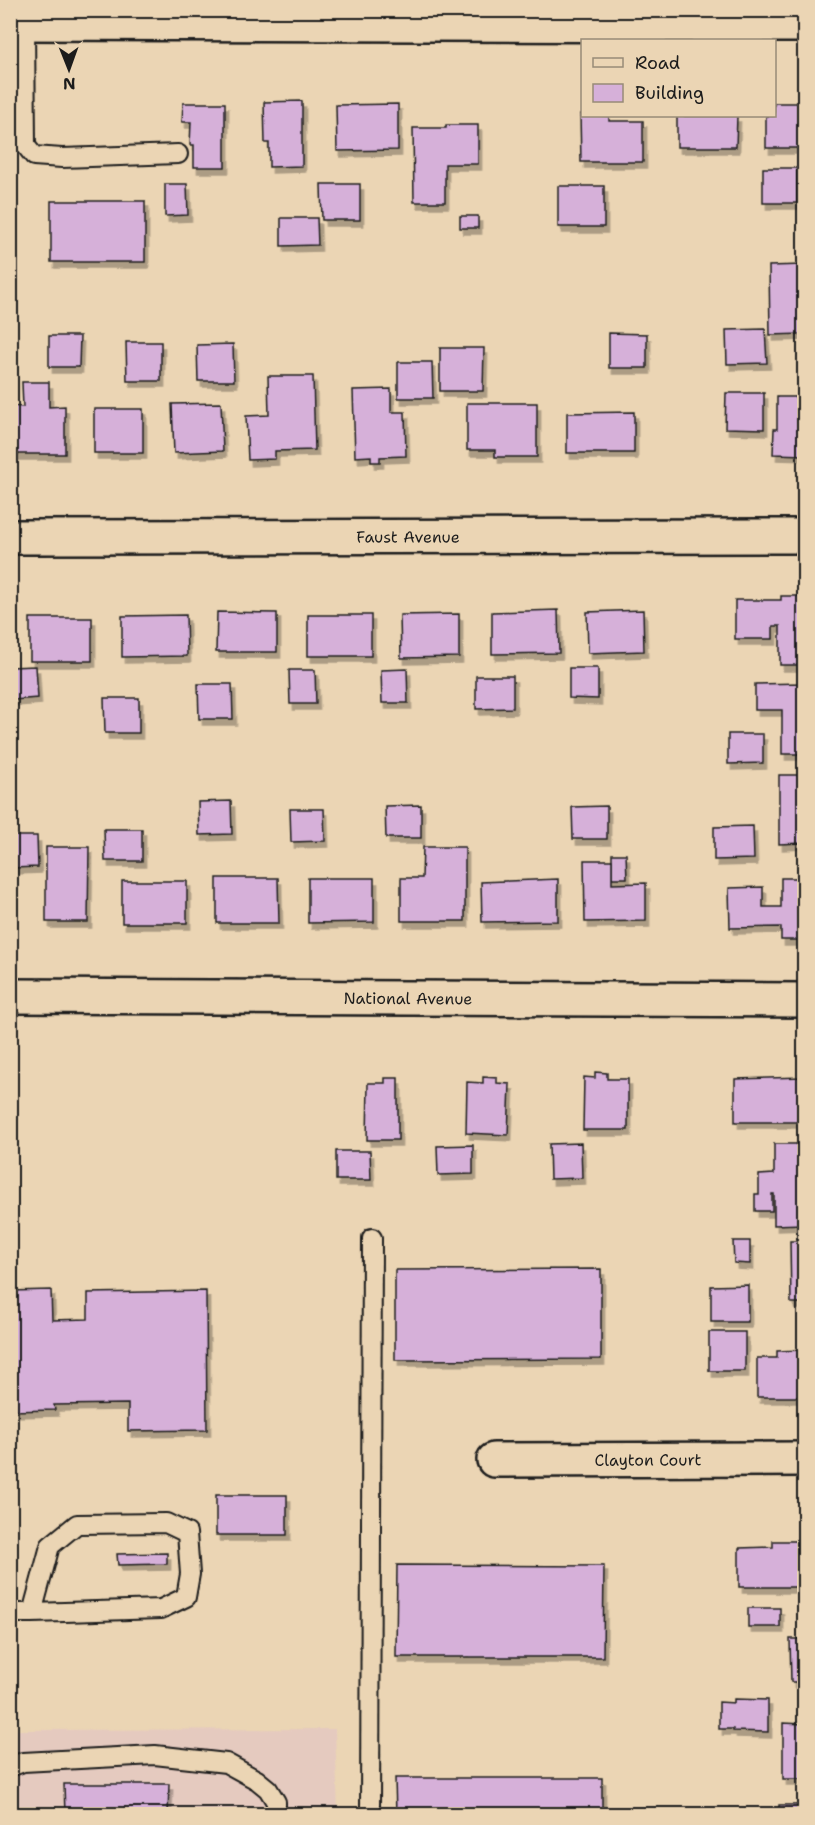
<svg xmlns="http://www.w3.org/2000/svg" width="815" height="1825" viewBox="0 0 815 1825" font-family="'Shantell Sans',sans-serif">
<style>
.built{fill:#e5cabf}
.building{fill:#d6b0d9;stroke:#1c1c1c;stroke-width:1.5;filter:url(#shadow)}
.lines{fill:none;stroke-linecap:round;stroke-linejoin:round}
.lane-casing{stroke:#1c1c1c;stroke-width:22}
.street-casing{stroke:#1c1c1c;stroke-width:38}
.secondary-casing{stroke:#1c1c1c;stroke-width:38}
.lane{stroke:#ebd5b4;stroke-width:18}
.street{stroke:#ebd5b4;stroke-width:33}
.secondary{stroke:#ebd5b4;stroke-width:33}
.labels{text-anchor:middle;stroke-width:6;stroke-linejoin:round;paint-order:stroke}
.street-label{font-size:16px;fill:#1c1c1c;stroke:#ebd5b4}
</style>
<defs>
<filter id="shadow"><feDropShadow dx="3.5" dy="6" stdDeviation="0" flood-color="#0004"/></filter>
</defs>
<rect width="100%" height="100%" fill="#ebd5b4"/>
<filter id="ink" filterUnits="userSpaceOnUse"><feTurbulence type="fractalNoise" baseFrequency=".0167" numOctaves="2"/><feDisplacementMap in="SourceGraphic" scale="12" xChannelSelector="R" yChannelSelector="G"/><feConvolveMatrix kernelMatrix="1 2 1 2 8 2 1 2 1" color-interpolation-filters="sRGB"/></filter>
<g filter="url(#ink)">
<path class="built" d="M 335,1729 L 338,1814 L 11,1814 L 10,1730 Z"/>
<g class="building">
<path d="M 302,101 L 302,166 L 269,167 L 269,143 L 265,143 L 264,102 Z"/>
<path d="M 183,103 L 225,103 L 225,167 L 194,167 L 194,145 L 190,145 L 191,122 L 182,122 Z"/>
<path d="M 774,103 L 804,103 L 804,148 L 766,148 L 766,116 L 774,116 Z"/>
<path d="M 398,104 L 398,150 L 337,151 L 336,105 Z"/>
<path d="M 580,114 L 609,116 L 609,121 L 643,121 L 643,162 L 581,162 Z"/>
<path d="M 677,116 L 737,116 L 736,147 L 677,147 Z"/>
<path d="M 446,125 L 478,125 L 478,164 L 445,164 L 445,202 L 414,202 L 413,128 L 446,128 Z"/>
<rect x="763" y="168" width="34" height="35"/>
<path d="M 165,184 L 187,184 L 188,215 L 165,216 Z"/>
<path d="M 321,184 L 360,184 L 360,220 L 322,220 Z"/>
<rect x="558" y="186" width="46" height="41"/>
<rect x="51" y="201" width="94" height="61"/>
<rect x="460" y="216" width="18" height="12"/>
<path d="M 281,218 L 317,218 L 318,245 L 281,246 Z"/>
<path d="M 804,265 L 804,334 L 770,335 L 769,266 Z"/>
<path d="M 765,329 L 767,363 L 727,364 L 726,330 Z"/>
<path d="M 609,333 L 647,334 L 647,368 L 609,368 Z"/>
<path d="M 49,336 L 80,336 L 79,367 L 49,367 Z"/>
<path d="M 126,342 L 161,342 L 161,381 L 127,381 Z"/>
<path d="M 233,344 L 234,381 L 198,381 L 197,345 Z"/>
<path d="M 440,348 L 484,348 L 483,391 L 440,391 Z"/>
<path d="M 398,362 L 432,362 L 433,398 L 398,398 Z"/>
<path d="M 268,376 L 313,376 L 315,450 L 275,451 L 275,459 L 248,460 L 246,416 L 269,415 Z"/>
<path d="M 22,382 L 49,382 L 49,407 L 65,406 L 65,454 L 11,454 L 11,406 L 23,407 Z"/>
<path d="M 391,389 L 391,412 L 405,412 L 406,456 L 380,457 L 380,462 L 371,462 L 371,456 L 355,457 L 353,390 Z"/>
<path d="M 726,393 L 764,393 L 764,429 L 725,428 Z"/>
<path d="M 777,397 L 804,397 L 804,455 L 773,454 L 774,429 L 777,429 Z"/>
<path d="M 221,403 L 223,451 L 174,453 L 172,404 Z"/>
<path d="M 467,403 L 537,403 L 537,457 L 495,457 L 495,450 L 467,450 Z"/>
<rect x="94" y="409" width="49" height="44"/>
<path d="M 634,412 L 634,453 L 567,453 L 567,413 Z"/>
<path d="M 781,596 L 804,596 L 804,665 L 780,665 L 780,626 L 773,626 L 773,639 L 735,639 L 735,600 L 781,600 Z"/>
<path d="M 558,610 L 559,653 L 492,654 L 492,612 Z"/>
<path d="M 643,610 L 644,651 L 588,653 L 587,612 Z"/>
<path d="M 217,612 L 277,613 L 277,652 L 216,652 Z"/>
<path d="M 459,614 L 459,657 L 401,658 L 400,615 Z"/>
<path d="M 186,615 L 187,656 L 122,657 L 122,616 Z"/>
<rect x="308" y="615" width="63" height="41"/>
<rect x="30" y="618" width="62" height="43"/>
<path d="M 36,666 L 38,698 L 13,700 L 11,667 Z"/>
<path d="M 569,668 L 598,668 L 598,699 L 569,698 Z"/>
<path d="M 407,669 L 408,703 L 382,703 L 381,670 Z"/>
<path d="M 289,670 L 315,670 L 316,704 L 290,704 Z"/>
<path d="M 476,676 L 513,676 L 513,708 L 476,709 Z"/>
<path d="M 804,683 L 804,754 L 782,754 L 782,710 L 755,710 L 755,684 Z"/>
<path d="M 198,684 L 232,684 L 233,719 L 199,719 Z"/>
<path d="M 104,698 L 139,698 L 139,733 L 105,733 Z"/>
<path d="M 728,734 L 763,734 L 763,763 L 728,764 Z"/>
<path d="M 779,775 L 804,775 L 804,843 L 779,844 Z"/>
<path d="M 231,801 L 232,834 L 199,835 L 198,802 Z"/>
<path d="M 421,805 L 421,838 L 386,838 L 385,806 Z"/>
<path d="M 607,806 L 607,839 L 573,839 L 572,807 Z"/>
<path d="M 290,809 L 324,809 L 325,841 L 291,842 Z"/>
<path d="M 753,826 L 754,859 L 714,860 L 714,827 Z"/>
<path d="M 104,829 L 142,829 L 142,861 L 105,861 Z"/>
<path d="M 13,836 L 37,836 L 38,867 L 13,868 Z"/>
<path d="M 46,847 L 89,847 L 88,922 L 46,922 Z"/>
<path d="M 423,847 L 465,847 L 465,921 L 401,921 L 401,878 L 422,878 Z"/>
<path d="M 612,854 L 626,854 L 627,878 L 612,878 Z"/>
<path d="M 584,860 L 612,860 L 612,884 L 646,883 L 646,921 L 585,922 Z"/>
<path d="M 217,878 L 278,878 L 279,923 L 217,923 Z"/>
<path d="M 308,878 L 374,878 L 374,922 L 308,923 Z"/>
<path d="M 781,878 L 804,878 L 804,940 L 781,940 L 781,927 L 730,928 L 729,888 L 763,887 L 763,907 L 781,907 Z"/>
<path d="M 558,879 L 558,921 L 482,922 L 481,882 Z"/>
<rect x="122" y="881" width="65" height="42"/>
<path d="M 595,1072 L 607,1073 L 607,1079 L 628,1079 L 628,1130 L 583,1130 L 584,1077 L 595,1078 Z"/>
<path d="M 483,1077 L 497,1078 L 497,1083 L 510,1084 L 508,1135 L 466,1133 L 467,1082 L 483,1083 Z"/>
<path d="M 804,1077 L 804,1122 L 735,1122 L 735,1079 Z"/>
<path d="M 385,1078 L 398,1078 L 398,1140 L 367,1140 L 368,1083 L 385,1083 Z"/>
<path d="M 581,1143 L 582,1178 L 550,1179 L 549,1144 Z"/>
<path d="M 774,1144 L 804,1144 L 804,1224 L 774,1225 L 774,1194 L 772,1194 L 772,1211 L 755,1211 L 755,1194 L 759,1194 L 759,1175 L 774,1174 Z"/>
<path d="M 473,1145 L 473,1174 L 438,1175 L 437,1146 Z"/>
<path d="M 336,1151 L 370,1151 L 371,1180 L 336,1180 Z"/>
<path d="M 733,1241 L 750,1241 L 750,1264 L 734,1263 Z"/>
<path d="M 790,1241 L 804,1241 L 804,1303 L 791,1303 Z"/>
<path d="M 601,1269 L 601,1359 L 395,1360 L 395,1270 Z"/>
<path d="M 748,1285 L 748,1322 L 711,1322 L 711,1286 Z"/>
<path d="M 51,1290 L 52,1320 L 88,1319 L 88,1293 L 206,1291 L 207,1430 L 128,1431 L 128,1404 L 54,1405 L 55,1410 L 10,1411 L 10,1291 Z"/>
<rect x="709" y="1332" width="36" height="39"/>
<path d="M 804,1350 L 804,1397 L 757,1397 L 757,1358 L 777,1358 L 777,1351 Z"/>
<rect x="216" y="1495" width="71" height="40"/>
<path d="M 773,1541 L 804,1541 L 804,1587 L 739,1587 L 739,1548 L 773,1547 Z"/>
<path d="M 167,1553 L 167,1564 L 118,1565 L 117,1554 Z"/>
<path d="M 397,1565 L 604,1566 L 603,1657 L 396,1657 Z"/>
<rect x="748" y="1608" width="32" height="19"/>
<path d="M 790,1639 L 804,1639 L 804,1682 L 791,1682 Z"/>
<path d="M 734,1699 L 768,1700 L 768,1732 L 733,1731 L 733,1729 L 719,1729 L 719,1702 L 734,1703 Z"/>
<path d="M 783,1723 L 804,1724 L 804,1779 L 783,1779 Z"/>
<path d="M 395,1778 L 602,1778 L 602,1814 L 396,1814 Z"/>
<path d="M 64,1784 L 169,1784 L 168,1814 L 65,1814 Z"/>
<rect x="779" y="1805" width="25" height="9"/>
</g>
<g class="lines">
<g class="lane-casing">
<g id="lane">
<path d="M 25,23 L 26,146 L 34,156 L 62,158 L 178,154"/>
<path d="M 10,1613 L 32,1613 L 161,1609 L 186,1597 L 190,1574 L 187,1533 L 166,1523 L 77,1524 L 50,1546 L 32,1613"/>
<path d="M 10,1767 L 23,1762 L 155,1755 L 226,1763 L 257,1780 L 268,1789 L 276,1802 L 276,1814"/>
<path d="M 370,1814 L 372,1238"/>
</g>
</g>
<g class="street-casing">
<g id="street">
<path id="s1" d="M 10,537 L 804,536"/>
<path id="s2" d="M 10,996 L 804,1000"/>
<path id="s3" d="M 494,1460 L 804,1459"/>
</g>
</g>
<g class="secondary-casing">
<path id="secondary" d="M 10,23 L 804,25"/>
</g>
<use href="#lane" class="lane"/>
<use href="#street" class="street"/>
<use href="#secondary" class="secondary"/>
</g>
</g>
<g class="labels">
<g class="street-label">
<text dy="6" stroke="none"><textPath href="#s1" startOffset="398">Faust Avenue</textPath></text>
<text dy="6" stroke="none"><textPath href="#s2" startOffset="398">National Avenue</textPath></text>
<text dy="6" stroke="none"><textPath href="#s3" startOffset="154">Clayton Court</textPath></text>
</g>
</g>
<rect width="815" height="1825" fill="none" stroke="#ebd5b4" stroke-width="36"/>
<rect x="18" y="18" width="779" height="1789" fill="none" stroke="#1c1c1c" stroke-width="2" filter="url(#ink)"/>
<rect x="581" y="39" width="195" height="78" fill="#ebd5b4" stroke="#988b77" stroke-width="1.5"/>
<rect x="593" y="58" width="30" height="9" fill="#ebd5b4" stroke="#988b77" stroke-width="1.5"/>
<text x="635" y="69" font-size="18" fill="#1c1c1c">Road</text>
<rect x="593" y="84" width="30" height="18" fill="#d6b0d9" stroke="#988b77" stroke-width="1.5"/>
<text x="635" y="99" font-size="18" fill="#1c1c1c">Building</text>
<g transform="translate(69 69) rotate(179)" stroke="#ebd5b4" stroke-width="4.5" paint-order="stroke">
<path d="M0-4.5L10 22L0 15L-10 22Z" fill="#1c1c1c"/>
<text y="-9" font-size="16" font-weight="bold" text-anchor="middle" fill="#1c1c1c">N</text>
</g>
</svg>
